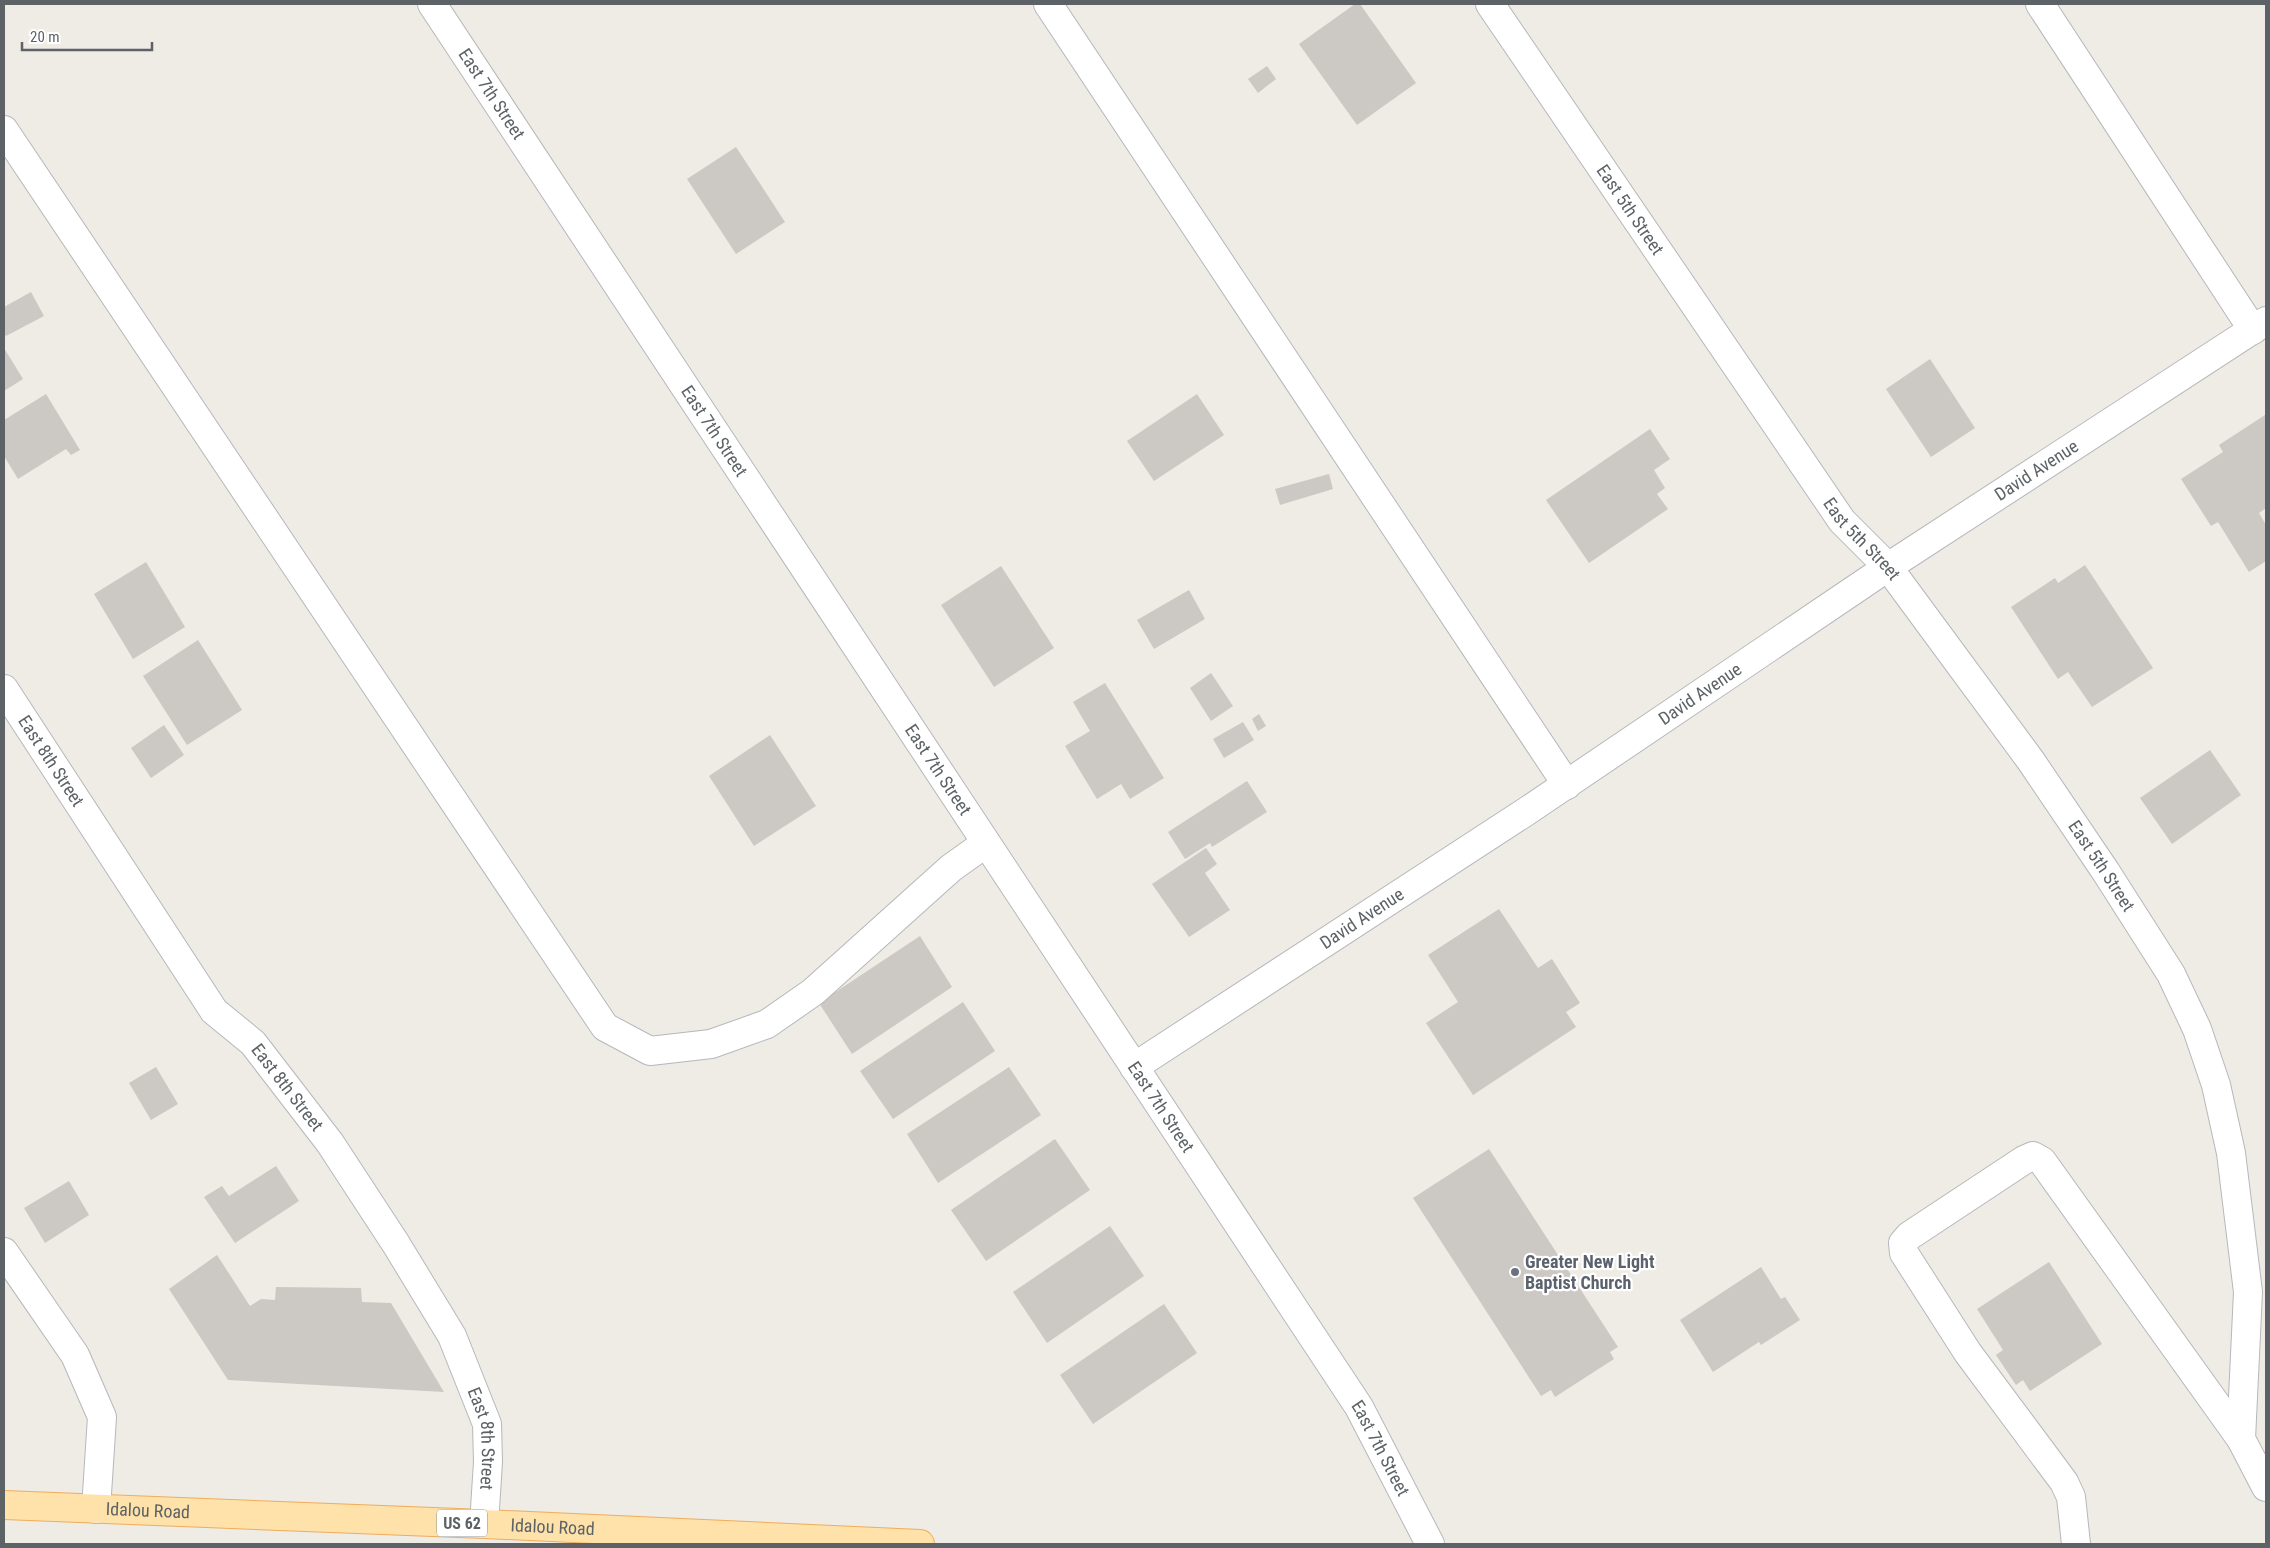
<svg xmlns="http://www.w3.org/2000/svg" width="2270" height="1548" viewBox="0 0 2270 1548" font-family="'Roboto Condensed',sans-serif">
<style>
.building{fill:#ccc8c4}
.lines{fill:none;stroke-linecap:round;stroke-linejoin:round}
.minor-casing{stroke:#b5b8bb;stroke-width:30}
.major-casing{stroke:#f0ac5c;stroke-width:30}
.minor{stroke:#fff;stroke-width:28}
.major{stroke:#fee2aa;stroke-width:28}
.worship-dot{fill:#6b7280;stroke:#fff;stroke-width:2}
.labels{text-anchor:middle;stroke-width:4.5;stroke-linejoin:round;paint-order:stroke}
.shield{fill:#fff;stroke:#8d9193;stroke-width:1}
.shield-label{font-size:16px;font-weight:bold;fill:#5c6265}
.street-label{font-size:18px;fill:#5c6265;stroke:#fff}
.worship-label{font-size:18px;font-weight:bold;fill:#5b616d;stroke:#fff;text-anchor:start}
</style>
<rect width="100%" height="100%" fill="#efebe5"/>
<g class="building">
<path d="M 1355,4 L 1360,4 L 1416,83 L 1357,125 L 1299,44 Z"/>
<path d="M 1267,66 L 1276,79 L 1258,93 L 1248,79 Z"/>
<path d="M 736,147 L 785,222 L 736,254 L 687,179 Z"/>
<path d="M 31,292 L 44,316 L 6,336 L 4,332 L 4,307 Z"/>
<path d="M 4,348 L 23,379 L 4,391 Z"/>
<path d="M 1930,359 L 1975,428 L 1931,457 L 1886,389 Z"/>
<path d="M 46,394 L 80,450 L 71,455 L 66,449 L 18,479 L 4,456 L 4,420 Z"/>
<path d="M 1197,394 L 1224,435 L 1154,481 L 1127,441 Z"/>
<path d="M 2265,415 L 2266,508 L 2259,513 L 2266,525 L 2266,561 L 2249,572 L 2218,522 L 2211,526 L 2181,479 L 2223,452 L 2219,445 Z"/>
<path d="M 1650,429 L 1670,459 L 1654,470 L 1665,488 L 1657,494 L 1668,509 L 1589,563 L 1546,500 Z"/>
<path d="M 1329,474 L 1333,489 L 1280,505 L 1275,489 Z"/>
<path d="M 146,562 L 185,627 L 133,659 L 94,594 Z"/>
<path d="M 2085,565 L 2153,668 L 2092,707 L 2068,672 L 2058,679 L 2011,607 L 2055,578 L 2058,583 Z"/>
<path d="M 1001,566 L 1054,648 L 994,687 L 941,605 Z"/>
<path d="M 1189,590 L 1205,619 L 1154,649 L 1137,620 Z"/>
<path d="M 198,640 L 242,710 L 187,745 L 143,676 Z"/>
<path d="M 1211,673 L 1233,706 L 1211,721 L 1190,688 Z"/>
<path d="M 1105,683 L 1164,778 L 1130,799 L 1121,784 L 1097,799 L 1065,746 L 1090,731 L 1073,702 Z"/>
<path d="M 1259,714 L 1266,726 L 1258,731 L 1252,719 Z"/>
<path d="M 1243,722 L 1254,740 L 1224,758 L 1213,739 Z"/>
<path d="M 164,725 L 184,755 L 151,778 L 131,748 Z"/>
<path d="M 770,735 L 816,806 L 754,846 L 709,776 Z"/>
<path d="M 2210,750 L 2241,795 L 2172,844 L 2140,798 Z"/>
<path d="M 1247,781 L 1267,812 L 1212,847 L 1210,843 L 1185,859 L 1168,832 Z"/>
<path d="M 1206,848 L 1217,864 L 1205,873 L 1230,910 L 1189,937 L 1152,884 Z"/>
<path d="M 1499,909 L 1538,968 L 1552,959 L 1580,1003 L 1566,1012 L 1576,1027 L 1473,1095 L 1426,1023 L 1458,1002 L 1428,955 Z"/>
<path d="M 920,936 L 952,987 L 852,1054 L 819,1003 Z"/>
<path d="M 963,1002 L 995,1051 L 893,1119 L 860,1071 Z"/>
<path d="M 156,1067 L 178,1104 L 151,1120 L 129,1083 Z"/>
<path d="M 1009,1067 L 1041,1115 L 938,1183 L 907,1134 Z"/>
<path d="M 1055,1139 L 1090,1190 L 986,1261 L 951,1210 Z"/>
<path d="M 1489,1149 L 1618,1347 L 1610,1352 L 1614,1359 L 1555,1397 L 1551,1390 L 1541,1396 L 1413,1198 Z"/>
<path d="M 276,1166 L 299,1201 L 235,1243 L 204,1197 L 222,1186 L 229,1196 Z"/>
<path d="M 69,1181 L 89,1215 L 45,1243 L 24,1208 Z"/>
<path d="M 1110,1226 L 1144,1276 L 1047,1343 L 1013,1292 Z"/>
<path d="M 217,1255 L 250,1306 L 261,1299 L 275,1300 L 276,1287 L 361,1288 L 362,1302 L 391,1303 L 444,1392 L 228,1380 L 169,1289 Z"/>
<path d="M 2049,1262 L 2102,1344 L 2030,1391 L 2023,1380 L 2016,1385 L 1996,1355 L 2003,1350 L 1977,1309 Z"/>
<path d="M 1761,1267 L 1781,1299 L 1785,1297 L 1800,1320 L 1761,1345 L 1759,1342 L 1713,1372 L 1680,1320 Z"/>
<path d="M 1164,1304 L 1197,1353 L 1093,1424 L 1060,1375 Z"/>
</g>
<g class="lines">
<g class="minor-casing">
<g id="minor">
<path id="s1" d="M 432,4 L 1359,1407 L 1430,1544"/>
<path d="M 1048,4 L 1567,785"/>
<path id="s2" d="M 1490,4 L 1842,521 L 1888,567 L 2031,761 L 2106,872 L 2171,974 L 2197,1029 L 2216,1085 L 2231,1153 L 2248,1292 L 2241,1439 L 2266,1487"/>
<path d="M 2040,4 L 2253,330"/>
<path d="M 4,130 L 605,1027 L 650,1051 L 711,1044 L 767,1024 L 813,992 L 951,868 L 986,843"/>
<path id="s3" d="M 4,689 L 214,1011 L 253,1043 L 330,1143 L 396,1244 L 452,1336 L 487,1424 L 488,1462 L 484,1524"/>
<path id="s4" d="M 1134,1067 L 1527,811 L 1888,567 L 2266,321"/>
<path d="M 4,1252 L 75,1355 L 102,1417 L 96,1509"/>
<path d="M 2076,1544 L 2071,1497 L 2064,1482 L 1968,1353 L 1904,1253 L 1903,1243 L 1909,1236 L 2024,1160 L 2033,1156 L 2042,1161 L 2241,1439"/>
</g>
</g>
<g class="major-casing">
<g id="major">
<path id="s5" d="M 4,1505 L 484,1524 L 920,1544"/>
</g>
</g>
<use href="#minor" class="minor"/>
<use href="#major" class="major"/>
</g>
<circle class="worship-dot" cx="1515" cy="1272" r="5"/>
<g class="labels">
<rect class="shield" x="437" y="1509.5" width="50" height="27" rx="4"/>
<g class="shield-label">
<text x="462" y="1529">US 62</text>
</g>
<g class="street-label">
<text dy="6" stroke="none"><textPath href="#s1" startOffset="108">East 7th Street</textPath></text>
<text dy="6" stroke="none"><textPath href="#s2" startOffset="249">East 5th Street</textPath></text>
<text dy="6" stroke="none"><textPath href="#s1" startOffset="512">East 7th Street</textPath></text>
<text dy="6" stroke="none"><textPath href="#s4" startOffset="1082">David Avenue</textPath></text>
<text dy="6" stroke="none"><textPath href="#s2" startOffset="652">East 5th Street</textPath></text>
<text dy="6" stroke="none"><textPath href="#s4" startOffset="678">David Avenue</textPath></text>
<text dy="6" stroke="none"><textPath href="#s3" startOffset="86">East 8th Street</textPath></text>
<text dy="6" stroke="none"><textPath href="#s1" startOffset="918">East 7th Street</textPath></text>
<text dy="6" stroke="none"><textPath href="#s2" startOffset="1058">East 5th Street</textPath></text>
<text dy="6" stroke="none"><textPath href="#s4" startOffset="272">David Avenue</textPath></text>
<text dy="6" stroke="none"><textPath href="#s3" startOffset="491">East 8th Street</textPath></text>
<text dy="6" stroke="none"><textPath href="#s1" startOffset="1322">East 7th Street</textPath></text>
<text dy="6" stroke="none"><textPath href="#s3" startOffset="898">East 8th Street</textPath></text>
<text dy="6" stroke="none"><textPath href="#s1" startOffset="1728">East 7th Street</textPath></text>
<text dy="6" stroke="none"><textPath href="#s5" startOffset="144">Idalou Road</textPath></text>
<text dy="6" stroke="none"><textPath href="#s5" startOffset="549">Idalou Road</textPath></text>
</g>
<g class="worship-label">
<text x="1525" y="1268">Greater New Light<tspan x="1525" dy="21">Baptist Church</tspan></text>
</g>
</g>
<rect width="2270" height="1548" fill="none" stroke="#5c6265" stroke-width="10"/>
<path d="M22 42v8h130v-8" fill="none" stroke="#5c6265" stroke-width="2.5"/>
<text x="30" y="42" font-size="15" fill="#5c6265" stroke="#ffffff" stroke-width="4" paint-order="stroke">20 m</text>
</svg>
